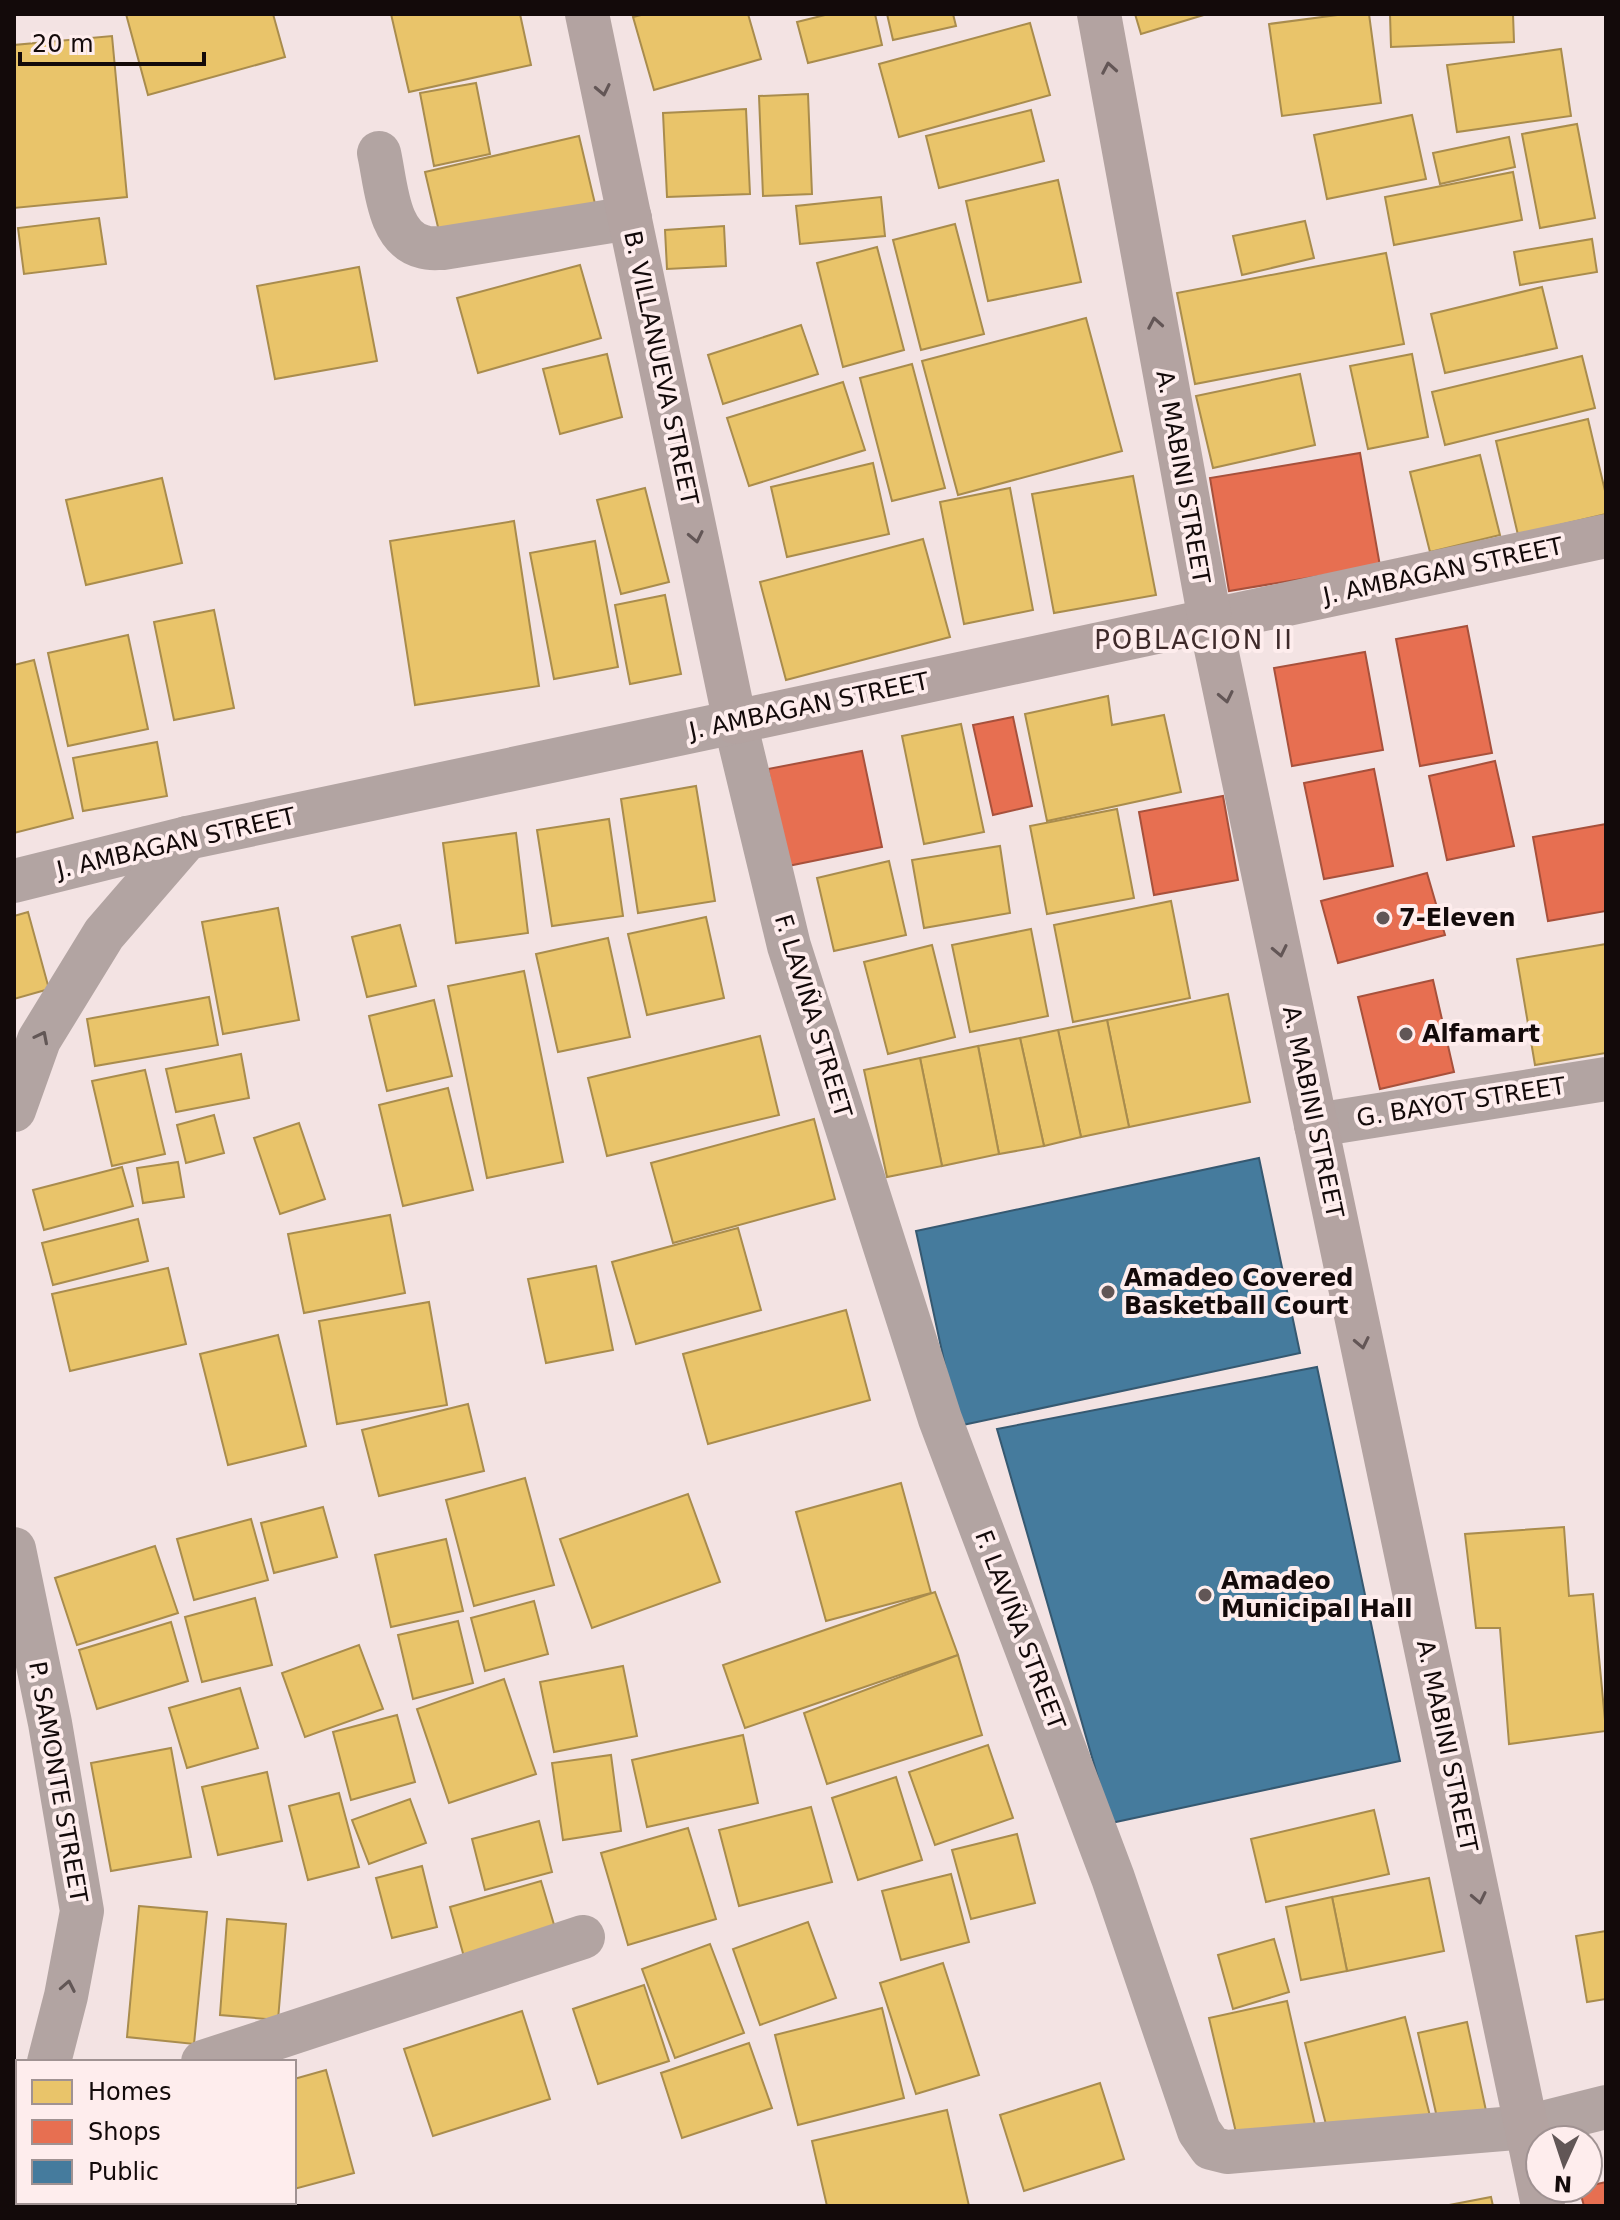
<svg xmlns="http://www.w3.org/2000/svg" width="1620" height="2220" viewBox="0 0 1620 2220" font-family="'DejaVu Sans',sans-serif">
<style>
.homes{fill:#e9c46a;stroke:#a98c4d;stroke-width:2}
.shops{fill:#e76f51;stroke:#a7513c;stroke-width:2}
.public{fill:#457b9d;stroke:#365971;stroke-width:2}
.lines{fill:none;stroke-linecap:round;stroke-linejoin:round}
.minor{stroke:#b2a4a2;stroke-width:44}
.tertiary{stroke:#b2a4a2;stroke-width:44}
.secondary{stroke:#b3a3a1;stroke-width:44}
.oneway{stroke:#635656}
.oneway2{stroke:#625756}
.poi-dot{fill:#615656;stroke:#feeded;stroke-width:3}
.labels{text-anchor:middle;stroke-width:8;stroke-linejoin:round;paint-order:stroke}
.street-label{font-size:24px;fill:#130a0a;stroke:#feeded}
.poi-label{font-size:24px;font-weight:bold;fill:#130a0a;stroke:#feeded;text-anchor:start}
.neighbourhood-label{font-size:26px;letter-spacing:2px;fill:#3e2a2a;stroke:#feeded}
</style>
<rect width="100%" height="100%" fill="#f3e3e3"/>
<g class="homes">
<path d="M 126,14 L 273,14 L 285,57 L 148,95 Z"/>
<path d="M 391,14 L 520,14 L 531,65 L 409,92 Z"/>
<path d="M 645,14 L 748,14 L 761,59 L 654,90 L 633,17 Z"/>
<path d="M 829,14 L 875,14 L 882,45 L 808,63 L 797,22 Z"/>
<path d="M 887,14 L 953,14 L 956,26 L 893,40 Z"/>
<path d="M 1135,14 L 1207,14 L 1141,34 Z"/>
<path d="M 1345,14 L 1369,14 L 1381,103 L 1282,116 L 1269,24 Z"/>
<path d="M 1390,14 L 1513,14 L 1514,42 L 1391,47 Z"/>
<path d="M 1030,23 L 1050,95 L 899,137 L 879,64 Z"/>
<path d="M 112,36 L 127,197 L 14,208 L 14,45 Z"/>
<path d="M 1561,49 L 1571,116 L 1457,132 L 1447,65 Z"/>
<path d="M 476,83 L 490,154 L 434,166 L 420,93 Z"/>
<path d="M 808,94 L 812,194 L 763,196 L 759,96 Z"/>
<path d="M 746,109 L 750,194 L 667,197 L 663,113 Z"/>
<path d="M 1031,110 L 1044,161 L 939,188 L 926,136 Z"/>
<path d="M 1412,115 L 1426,179 L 1327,199 L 1314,135 Z"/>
<path d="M 1577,124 L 1595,218 L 1540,228 L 1522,134 Z"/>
<path d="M 579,136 L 596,208 L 442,244 L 425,172 Z"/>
<path d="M 1509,137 L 1515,167 L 1440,184 L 1433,153 Z"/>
<path d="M 1513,172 L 1522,220 L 1394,245 L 1385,197 Z"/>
<path d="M 1058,180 L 1081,282 L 988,301 L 966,201 Z"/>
<path d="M 881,197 L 885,236 L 800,244 L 796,206 Z"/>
<path d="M 99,218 L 106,264 L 24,274 L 18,228 Z"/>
<path d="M 1305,221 L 1314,258 L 1242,275 L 1233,236 Z"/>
<path d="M 955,224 L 984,334 L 921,350 L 893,240 Z"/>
<path d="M 724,226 L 726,266 L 667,269 L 665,230 Z"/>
<path d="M 1592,239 L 1597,272 L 1520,285 L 1514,252 Z"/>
<path d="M 877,247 L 904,350 L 843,367 L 817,263 Z"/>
<path d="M 1386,253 L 1404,344 L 1195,384 L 1177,293 Z"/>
<path d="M 580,265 L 601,338 L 478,373 L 457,298 Z"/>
<path d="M 359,267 L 377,361 L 275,379 L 257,286 Z"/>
<path d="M 1542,287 L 1557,348 L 1445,373 L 1431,314 Z"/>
<path d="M 1086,318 L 1122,451 L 958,495 L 922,361 Z"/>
<path d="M 801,325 L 818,374 L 723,404 L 708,355 Z"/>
<path d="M 607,354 L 622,417 L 560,434 L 543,369 Z"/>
<path d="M 1412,354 L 1428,437 L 1368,449 L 1350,366 Z"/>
<path d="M 1582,356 L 1595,408 L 1445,445 L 1432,392 Z"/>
<path d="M 912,364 L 945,488 L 892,501 L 860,378 Z"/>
<path d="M 1300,374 L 1315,445 L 1213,468 L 1196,396 Z"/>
<path d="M 843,382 L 865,450 L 749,486 L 727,418 Z"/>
<path d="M 1588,419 L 1606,495 L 1606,514 L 1518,535 L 1496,441 Z"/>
<path d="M 1480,455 L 1500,535 L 1430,552 L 1410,472 Z"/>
<path d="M 873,463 L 889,534 L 787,557 L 771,487 Z"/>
<path d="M 1133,476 L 1156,595 L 1054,613 L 1032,494 Z"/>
<path d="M 162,478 L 182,563 L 86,585 L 66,500 Z"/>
<path d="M 645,488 L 669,582 L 621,594 L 597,500 Z"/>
<path d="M 1010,488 L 1033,610 L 964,624 L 940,502 Z"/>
<path d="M 514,521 L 539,686 L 415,705 L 390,541 Z"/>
<path d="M 923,539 L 950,637 L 786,680 L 760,582 Z"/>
<path d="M 595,541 L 618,667 L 554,679 L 530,553 Z"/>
<path d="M 665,595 L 681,674 L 630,684 L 615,605 Z"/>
<path d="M 214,610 L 234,708 L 174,720 L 154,622 Z"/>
<path d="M 128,635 L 148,729 L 68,746 L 48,653 Z"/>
<path d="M 34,660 L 73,818 L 14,833 L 14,665 Z"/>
<path d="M 1108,696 L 1112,725 L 1164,715 L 1181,792 L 1047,821 L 1025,714 Z"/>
<path d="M 961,724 L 984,832 L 924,844 L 902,736 Z"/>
<path d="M 157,742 L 167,796 L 83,811 L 73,758 Z"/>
<path d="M 696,786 L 715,901 L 638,913 L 621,799 Z"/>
<path d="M 1117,809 L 1134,898 L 1047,914 L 1030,826 Z"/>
<path d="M 609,819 L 623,916 L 552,926 L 537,830 Z"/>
<path d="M 516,833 L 528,933 L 456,943 L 443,843 Z"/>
<path d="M 1000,846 L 1010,913 L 924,928 L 912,860 Z"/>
<path d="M 889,861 L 906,935 L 834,951 L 817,878 Z"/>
<path d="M 1171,901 L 1190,998 L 1073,1022 L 1054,925 Z"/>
<path d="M 278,908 L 299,1020 L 223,1034 L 202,922 Z"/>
<path d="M 28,912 L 49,989 L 14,999 L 14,916 Z"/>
<path d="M 706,917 L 724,998 L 647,1015 L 628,934 Z"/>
<path d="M 400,925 L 416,986 L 367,997 L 352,937 Z"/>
<path d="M 1031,929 L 1048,1016 L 970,1032 L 952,945 Z"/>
<path d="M 608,938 L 630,1037 L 558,1052 L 536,954 Z"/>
<path d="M 1606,944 L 1606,1053 L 1535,1065 L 1517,959 Z"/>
<path d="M 932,945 L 955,1037 L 888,1054 L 864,962 Z"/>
<path d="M 524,971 L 563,1162 L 487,1178 L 448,986 Z"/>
<path d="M 1228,994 L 1250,1102 L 1129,1127 L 1107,1020 Z"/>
<path d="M 209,997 L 218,1045 L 95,1066 L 87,1019 Z"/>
<path d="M 434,1000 L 452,1076 L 387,1091 L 369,1016 Z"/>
<path d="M 1107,1020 L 1129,1127 L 1081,1137 L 1058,1030 Z"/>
<path d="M 1058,1030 L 1081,1137 L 1044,1146 L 1020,1038 Z"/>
<path d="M 760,1036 L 779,1115 L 607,1156 L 588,1078 Z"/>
<path d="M 1020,1038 L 1044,1146 L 999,1154 L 978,1046 Z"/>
<path d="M 978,1046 L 999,1154 L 942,1166 L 920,1058 Z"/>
<path d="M 241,1054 L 249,1098 L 176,1112 L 166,1069 Z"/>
<path d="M 920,1058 L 942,1166 L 887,1177 L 864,1070 Z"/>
<path d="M 145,1070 L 165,1154 L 112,1166 L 92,1081 Z"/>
<path d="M 448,1088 L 473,1190 L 403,1206 L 379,1105 Z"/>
<path d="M 214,1115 L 224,1153 L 186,1163 L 177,1125 Z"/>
<path d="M 814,1119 L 835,1199 L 673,1243 L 651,1163 Z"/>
<path d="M 299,1123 L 325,1199 L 280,1214 L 254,1138 Z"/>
<path d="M 178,1162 L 184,1197 L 143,1203 L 137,1168 Z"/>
<path d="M 122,1167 L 133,1206 L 44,1230 L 33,1190 Z"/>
<path d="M 390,1215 L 405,1293 L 304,1313 L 288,1234 Z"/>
<path d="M 138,1219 L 148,1261 L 53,1285 L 42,1243 Z"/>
<path d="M 738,1228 L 761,1310 L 636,1344 L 612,1262 Z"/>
<path d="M 596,1266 L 613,1350 L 546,1363 L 528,1279 Z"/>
<path d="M 168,1268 L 186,1344 L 70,1371 L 52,1294 Z"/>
<path d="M 429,1302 L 447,1405 L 337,1424 L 319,1321 Z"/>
<path d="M 846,1310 L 870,1400 L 708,1444 L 683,1354 Z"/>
<path d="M 278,1335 L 306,1446 L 228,1465 L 200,1354 Z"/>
<path d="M 468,1404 L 484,1471 L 379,1496 L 362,1430 Z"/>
<path d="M 525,1478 L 554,1585 L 474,1606 L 446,1500 Z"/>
<path d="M 901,1483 L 931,1593 L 826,1621 L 796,1512 Z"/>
<path d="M 688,1494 L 720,1582 L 592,1628 L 560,1539 Z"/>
<path d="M 323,1507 L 337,1557 L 274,1573 L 261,1523 Z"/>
<path d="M 251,1519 L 268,1580 L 194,1600 L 177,1539 Z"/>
<path d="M 1564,1527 L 1569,1596 L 1593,1594 L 1606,1731 L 1509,1744 L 1500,1628 L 1476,1628 L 1465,1534 Z"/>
<path d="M 446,1539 L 463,1611 L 391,1627 L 375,1555 Z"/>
<path d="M 155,1546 L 178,1613 L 77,1645 L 55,1578 Z"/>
<path d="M 935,1592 L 958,1655 L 745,1728 L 723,1665 Z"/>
<path d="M 255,1598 L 272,1665 L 202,1682 L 185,1617 Z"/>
<path d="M 534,1601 L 548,1654 L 485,1671 L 471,1618 Z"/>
<path d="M 458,1621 L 473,1683 L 413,1699 L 398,1635 Z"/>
<path d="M 171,1622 L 188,1681 L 97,1709 L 79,1650 Z"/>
<path d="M 359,1645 L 383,1709 L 305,1737 L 282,1673 Z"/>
<path d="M 958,1655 L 982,1735 L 827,1784 L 804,1713 Z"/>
<path d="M 623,1666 L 637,1736 L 554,1752 L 540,1682 Z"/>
<path d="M 504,1679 L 536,1774 L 449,1803 L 417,1709 Z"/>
<path d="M 240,1688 L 258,1748 L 187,1768 L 169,1708 Z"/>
<path d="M 397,1715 L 415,1782 L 351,1800 L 333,1732 Z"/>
<path d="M 743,1735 L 758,1803 L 647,1827 L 632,1760 Z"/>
<path d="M 988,1745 L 1013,1818 L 935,1845 L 909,1772 Z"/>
<path d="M 171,1748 L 191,1857 L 111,1871 L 91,1763 Z"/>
<path d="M 611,1755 L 621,1831 L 563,1840 L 552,1763 Z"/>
<path d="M 267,1772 L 282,1841 L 218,1855 L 202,1787 Z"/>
<path d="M 896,1777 L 922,1860 L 858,1880 L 832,1798 Z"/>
<path d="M 339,1793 L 359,1867 L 308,1880 L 289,1806 Z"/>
<path d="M 410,1799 L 426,1843 L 369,1864 L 352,1820 Z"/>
<path d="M 811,1807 L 832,1882 L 739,1906 L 719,1830 Z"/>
<path d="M 1374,1810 L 1389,1874 L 1266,1902 L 1251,1839 Z"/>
<path d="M 539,1821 L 552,1872 L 485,1890 L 472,1839 Z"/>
<path d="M 688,1828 L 716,1919 L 628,1945 L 601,1853 Z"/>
<path d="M 1017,1834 L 1035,1903 L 971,1919 L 952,1850 Z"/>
<path d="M 422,1866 L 437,1927 L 392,1938 L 376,1878 Z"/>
<path d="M 951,1874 L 969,1942 L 901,1960 L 882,1891 Z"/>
<path d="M 1429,1878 L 1444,1951 L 1347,1971 L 1332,1897 Z"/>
<path d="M 541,1881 L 558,1938 L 466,1964 L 450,1907 Z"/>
<path d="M 1332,1897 L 1347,1971 L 1301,1980 L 1286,1907 Z"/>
<path d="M 139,1906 L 207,1912 L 194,2044 L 127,2037 Z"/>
<path d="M 227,1919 L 286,1924 L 278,2020 L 220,2015 Z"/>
<path d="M 808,1922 L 836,1998 L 760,2025 L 733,1949 Z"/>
<path d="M 1606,1931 L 1606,1999 L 1587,2002 L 1576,1936 Z"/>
<path d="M 1274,1939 L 1289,1992 L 1233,2009 L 1218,1955 Z"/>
<path d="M 710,1944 L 744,2033 L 675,2058 L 642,1969 Z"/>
<path d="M 943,1963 L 979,2075 L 916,2094 L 880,1983 Z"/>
<path d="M 644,1985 L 669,2061 L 598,2084 L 573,2009 Z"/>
<path d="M 1287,2001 L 1315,2125 L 1238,2141 L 1209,2018 Z"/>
<path d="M 882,2008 L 904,2098 L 798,2125 L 775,2035 Z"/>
<path d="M 522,2011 L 550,2099 L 433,2136 L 404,2049 Z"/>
<path d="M 1405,2017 L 1430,2116 L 1330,2140 L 1305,2043 Z"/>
<path d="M 1467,2022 L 1488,2120 L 1440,2131 L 1418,2033 Z"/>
<path d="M 749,2043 L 772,2108 L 682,2138 L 661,2073 Z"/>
<path d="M 326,2070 L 354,2173 L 294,2189 L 294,2079 Z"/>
<path d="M 1100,2083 L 1124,2159 L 1024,2191 L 1000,2115 Z"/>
<path d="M 947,2110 L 969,2206 L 827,2206 L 812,2141 Z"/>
<path d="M 1491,2197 L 1493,2206 L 1444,2206 Z"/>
</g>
<g class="shops">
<path d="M 1360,453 L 1380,566 L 1229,591 L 1210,478 Z"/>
<path d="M 1467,626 L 1492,753 L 1420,766 L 1396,639 Z"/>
<path d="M 1365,652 L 1383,750 L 1292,766 L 1274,668 Z"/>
<path d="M 1013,717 L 1032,806 L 993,815 L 973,725 Z"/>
<path d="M 862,751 L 882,847 L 788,866 L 768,769 Z"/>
<path d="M 1495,761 L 1514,846 L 1447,860 L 1429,776 Z"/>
<path d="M 1374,769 L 1393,866 L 1324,879 L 1304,783 Z"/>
<path d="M 1223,796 L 1238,880 L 1154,895 L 1139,812 Z"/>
<path d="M 1606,824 L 1606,911 L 1548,921 L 1533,837 Z"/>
<path d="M 1427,873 L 1445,935 L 1338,963 L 1321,901 Z"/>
<path d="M 1433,980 L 1454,1072 L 1380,1089 L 1358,997 Z"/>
<path d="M 1606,2182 L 1606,2206 L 1584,2206 L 1579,2188 Z"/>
</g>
<g class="public">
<path d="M 1259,1158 L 1300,1353 L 958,1426 L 916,1231 Z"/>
<path d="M 1317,1367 L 1400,1761 L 1111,1823 L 997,1429 Z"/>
</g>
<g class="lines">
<g class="minor">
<path d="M 379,153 C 386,183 387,239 424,247 C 430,249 437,248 443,248 L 630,218"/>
<path d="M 735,722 L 789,946 L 940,1419 L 1113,1878 L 1199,2131 L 1211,2148 L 1227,2152 L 1527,2127 L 1606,2107"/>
<path d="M 1316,1125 L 1606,1079"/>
<path d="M 203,2062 L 583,1937"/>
</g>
<g class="tertiary">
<path d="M 14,881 L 187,838 L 735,722"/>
<path d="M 14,1110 L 39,1040 L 104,934 L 187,838"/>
<path d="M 14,1549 L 50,1723 L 82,1911 L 66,1996 L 49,2062"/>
<path d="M 14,2175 L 18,2164"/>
</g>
<g class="secondary">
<path d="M 587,14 L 735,722 L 1606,536"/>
<path d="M 1099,14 L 1210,620 L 1543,2206"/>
</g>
</g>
<defs><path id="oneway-chevron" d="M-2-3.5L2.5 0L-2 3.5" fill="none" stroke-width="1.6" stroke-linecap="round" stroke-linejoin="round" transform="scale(2)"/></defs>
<g class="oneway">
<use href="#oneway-chevron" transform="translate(1109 68) rotate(-100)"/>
<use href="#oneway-chevron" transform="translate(603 90) rotate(78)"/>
<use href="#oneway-chevron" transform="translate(1155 323) rotate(-100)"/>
<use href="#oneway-chevron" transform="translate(696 537) rotate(78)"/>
<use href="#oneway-chevron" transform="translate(1226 697) rotate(78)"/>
<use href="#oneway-chevron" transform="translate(1280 951) rotate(78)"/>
<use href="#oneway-chevron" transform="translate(1362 1343) rotate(78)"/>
<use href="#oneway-chevron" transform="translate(1479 1898) rotate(78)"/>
</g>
<g class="oneway2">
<use href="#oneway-chevron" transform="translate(42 1037) rotate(-63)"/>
<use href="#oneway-chevron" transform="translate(68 1986) rotate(-79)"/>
</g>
<g class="poi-dot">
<circle cx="1383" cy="918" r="8"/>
<circle cx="1406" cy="1034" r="8"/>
<circle cx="1108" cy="1292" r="8"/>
<circle cx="1205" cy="1595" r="8"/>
</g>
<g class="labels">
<g class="street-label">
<text transform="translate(661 368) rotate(78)" y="8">B. VILLANUEVA STREET</text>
<text transform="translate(1183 477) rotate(80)" y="8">A. MABINI STREET</text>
<text transform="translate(1443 571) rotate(-12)" y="8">J. AMBAGAN STREET</text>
<text transform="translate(809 706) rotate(-12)" y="8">J. AMBAGAN STREET</text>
<text transform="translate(176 843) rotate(-13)" y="8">J. AMBAGAN STREET</text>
<text transform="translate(813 1016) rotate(73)" y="8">F. LAVIÑA STREET</text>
<text transform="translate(1461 1102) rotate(-9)" y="8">G. BAYOT STREET</text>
<text transform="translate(1313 1112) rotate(78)" y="8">A. MABINI STREET</text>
<text transform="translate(1020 1630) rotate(69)" y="8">F. LAVIÑA STREET</text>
<text transform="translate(1447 1746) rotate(78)" y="8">A. MABINI STREET</text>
<text transform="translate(58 1782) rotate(80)" y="8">P. SAMONTE STREET</text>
</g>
<g class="poi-label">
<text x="1399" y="926">7-Eleven</text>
<text x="1422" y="1042">Alfamart</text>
<text x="1124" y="1286">Amadeo Covered<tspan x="1124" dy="28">Basketball Court</tspan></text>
<text x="1221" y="1589">Amadeo<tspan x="1221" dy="28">Municipal Hall</tspan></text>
</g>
<g class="neighbourhood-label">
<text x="1194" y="649">POBLACION II</text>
</g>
</g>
<rect width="1620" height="2220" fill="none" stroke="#130a0a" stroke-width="32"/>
<rect x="16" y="2060" width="280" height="144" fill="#feeded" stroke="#a09292" stroke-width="2"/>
<rect x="32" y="2080" width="40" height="24" fill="#e9c46a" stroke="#a09292" stroke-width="2"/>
<text x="88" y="2100" font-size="24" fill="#130a0a">Homes</text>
<rect x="32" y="2120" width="40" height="24" fill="#e76f51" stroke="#a09292" stroke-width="2"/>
<text x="88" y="2140" font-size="24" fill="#130a0a">Shops</text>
<rect x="32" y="2160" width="40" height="24" fill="#457b9d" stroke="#a09292" stroke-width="2"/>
<text x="88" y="2180" font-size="24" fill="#130a0a">Public</text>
<g transform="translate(1564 2164) rotate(183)"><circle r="38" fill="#feeded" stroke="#a09292" stroke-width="2"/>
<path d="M0-6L14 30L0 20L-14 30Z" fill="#615656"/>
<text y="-12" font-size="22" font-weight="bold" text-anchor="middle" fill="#130a0a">N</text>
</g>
<path d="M20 52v12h184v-12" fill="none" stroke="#130a0a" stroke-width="4"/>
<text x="32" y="52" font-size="24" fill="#130a0a" stroke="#feeded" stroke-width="6" paint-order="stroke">20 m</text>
</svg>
